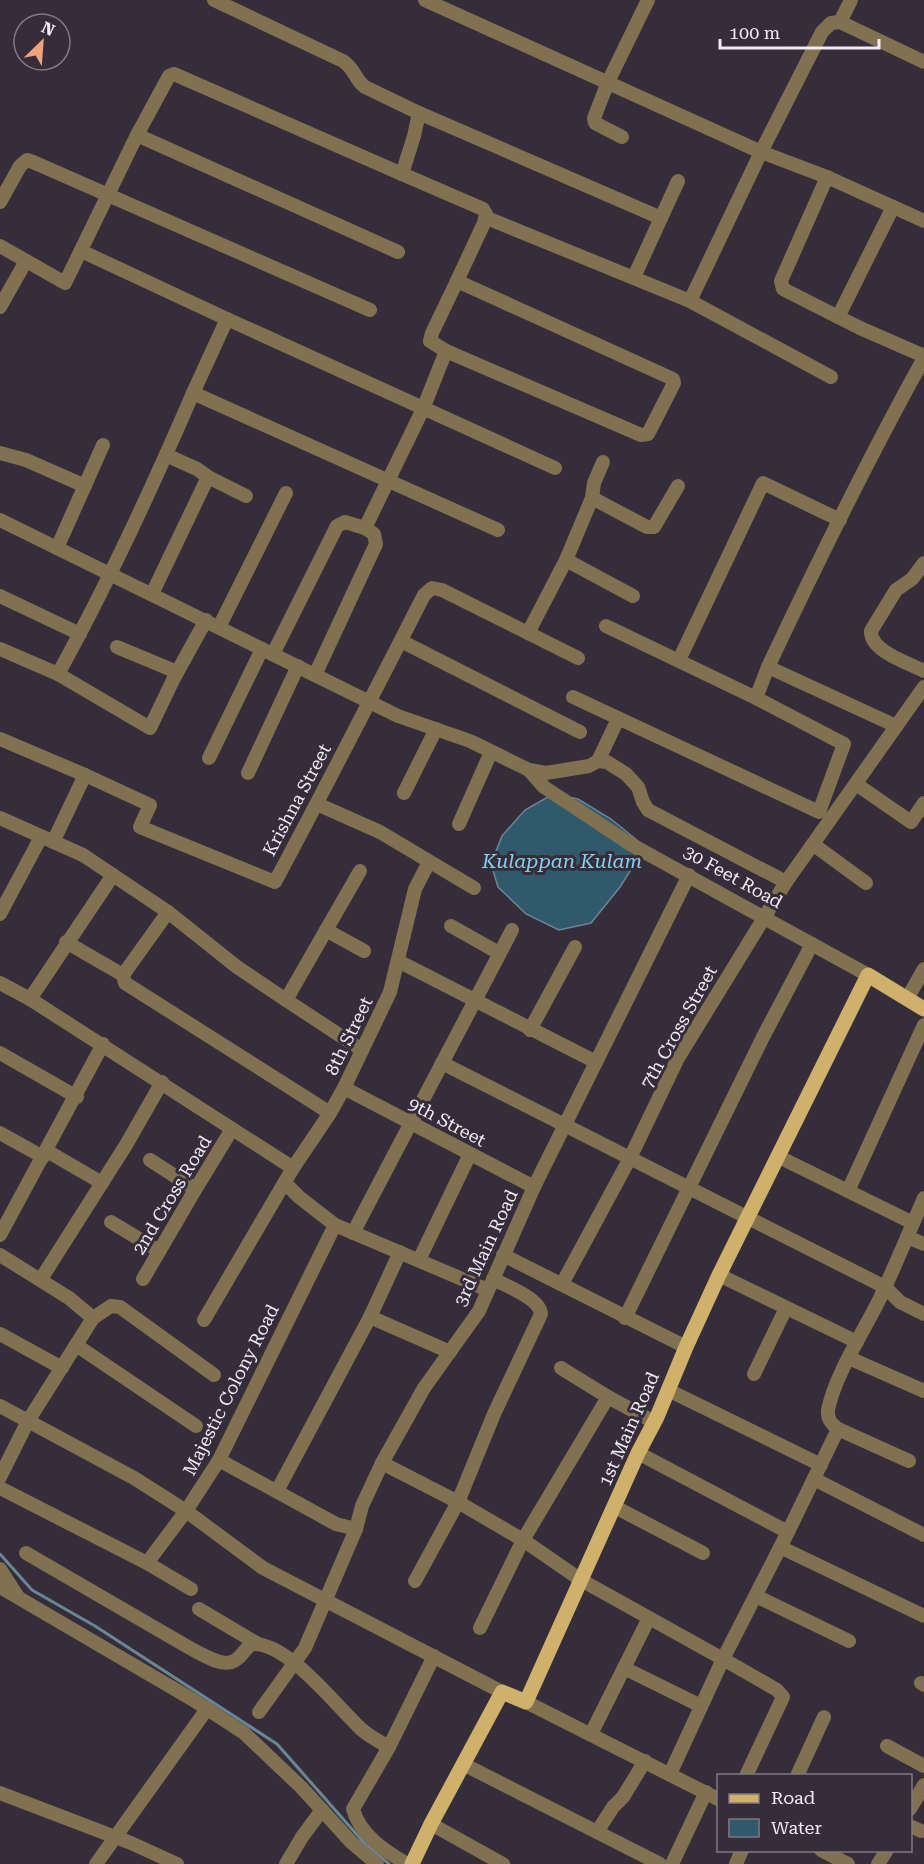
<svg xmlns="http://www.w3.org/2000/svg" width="924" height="1864" viewBox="0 0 924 1864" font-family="'Roboto Serif',serif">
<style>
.water{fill:#305a6c;stroke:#6a8695;stroke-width:1.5}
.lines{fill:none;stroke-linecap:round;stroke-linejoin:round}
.stream{stroke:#6a8695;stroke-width:3}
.minor{stroke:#807150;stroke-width:14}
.major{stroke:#d0b169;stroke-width:15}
.labels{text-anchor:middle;stroke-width:6;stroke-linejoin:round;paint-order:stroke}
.street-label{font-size:18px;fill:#f0ebf4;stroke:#352d3a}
.water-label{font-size:20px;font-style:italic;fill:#87cfef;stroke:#352d3a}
</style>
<rect width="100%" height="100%" fill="#352d3a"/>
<path class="water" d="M 553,794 L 578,799 L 611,819 L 644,846 L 641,854 L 620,887 L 591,923 L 559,930 L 526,914 L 498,887 L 491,864 L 502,836 L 525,810 Z"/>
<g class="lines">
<path class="stream" d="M 0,1554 L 32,1590 L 95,1626 L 277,1744 L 366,1845 L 389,1864"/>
<g class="minor">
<path d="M 214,0 L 343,61 C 356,70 354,79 365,87 L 419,113 L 414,136 L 402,174 L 483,209 L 486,214 L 484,223 L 457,281"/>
<path d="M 425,0 L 761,152 L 827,177 L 924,221"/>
<path d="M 851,0 L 840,22 L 924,62"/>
<path d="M 419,113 L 661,218"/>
<path d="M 137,135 L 398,252"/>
<path d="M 622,137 L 595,123 L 594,118 L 608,82 L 648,0"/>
<path d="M 827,177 L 781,281 L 783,289 L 860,328 L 924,356"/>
<path d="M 0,202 L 20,166 L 27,160 L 33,162 L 370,310"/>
<path d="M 487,218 L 690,301 L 831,377"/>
<path d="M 0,246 L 65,283 L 137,135 L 169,76 L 174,74 L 402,174"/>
<path d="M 81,251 L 227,319"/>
<path d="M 634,277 L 678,181"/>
<path d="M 457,281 L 673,379 L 674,383 L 648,434 L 641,435 L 446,351 L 430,341 L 432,333 Z"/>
<path d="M 690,301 L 761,152 L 822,32 L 831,23 L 840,22"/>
<path d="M 0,307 L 26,261"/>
<path d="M 838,317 L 893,207"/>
<path d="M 193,393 L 227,319 L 555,468"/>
<path d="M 0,453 L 26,460 L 85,486"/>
<path d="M 208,477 L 246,496"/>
<path d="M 592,498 L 594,483 L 603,462"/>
<path d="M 0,520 L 398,716 L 470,741 L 529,770 L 546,773 L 589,766 L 598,761 L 607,762 L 626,774 L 638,787 L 643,802 L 648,810 L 786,882 L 678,1058 L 630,1158 L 562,1284"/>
<path d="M 57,548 L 103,445"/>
<path d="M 566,560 L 633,596"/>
<path d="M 924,563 L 912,579 L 896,590 L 871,631 C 870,651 908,663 924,671"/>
<path d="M 152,594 L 208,477 L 197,469 L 166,455"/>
<path d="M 0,596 L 80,634"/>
<path d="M 219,627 L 286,493"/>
<path d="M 528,633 L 566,560 L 592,498 L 647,527 L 654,527 L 678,486"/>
<path d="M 401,641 L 580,732"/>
<path d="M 117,647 L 177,672"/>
<path d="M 0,649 L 58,674 C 108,584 152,488 193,393 L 498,530"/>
<path d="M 273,654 L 337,526 L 345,522 L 365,528"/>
<path d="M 679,660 L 763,483 L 840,520"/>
<path d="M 768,667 C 817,563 868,459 924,358"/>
<path d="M 58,674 L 150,728 L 174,678 L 206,620"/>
<path d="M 315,675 L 376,544 L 374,534 L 365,528 L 423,409 L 446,351"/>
<path d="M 573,697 L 819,812 L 844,744 L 756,698 L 606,626"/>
<path d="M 756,698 L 768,667 L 896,726"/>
<path d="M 0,739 L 85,775"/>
<path d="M 209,758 L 262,649"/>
<path d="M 598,761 L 618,719"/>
<path d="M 529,770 L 544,787 L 630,844 L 868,975"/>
<path d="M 248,773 L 298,666"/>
<path d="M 856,784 L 911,822 L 924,803"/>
<path d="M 404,793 L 436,729"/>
<path d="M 317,804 L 380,832 L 474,888"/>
<path d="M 0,818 L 83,855 L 168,912 L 237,967 L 286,1000 L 360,871"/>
<path d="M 459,824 L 491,752"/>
<path d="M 53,842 L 85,775 L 150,805 L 140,827 L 275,882 C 326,787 375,691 424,595 L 432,588 L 442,590 L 578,658"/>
<path d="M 814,845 L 866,883"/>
<path d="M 113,875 L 30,999 L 293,1168"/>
<path d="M 786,882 L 924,687"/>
<path d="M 168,912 L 123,975 L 125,983 L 330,1113"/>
<path d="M 0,914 L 41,837"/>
<path d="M 451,926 L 499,953"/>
<path d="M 326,930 L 364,951"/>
<path d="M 66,942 L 123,975"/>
<path d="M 398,961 L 596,1062"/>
<path d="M 0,983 L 30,999"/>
<path d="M 907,999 L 924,969"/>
<path d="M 286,1000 L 362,1050"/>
<path d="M 530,1030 L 575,947"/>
<path d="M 0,1053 L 77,1097"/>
<path d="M 442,1063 L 885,1287 L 900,1302 L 924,1314"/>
<path d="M 344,1088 L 534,1187"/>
<path d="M 0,1133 L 43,1157"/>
<path d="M 47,1151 L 102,1183"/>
<path d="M 779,1157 L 913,1223"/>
<path d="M 150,1160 L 195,1189"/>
<path d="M 285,1183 L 299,1197 L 335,1225 L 488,1290"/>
<path d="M 848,1191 L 924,1025"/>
<path d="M 111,1222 L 159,1251"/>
<path d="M 353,1233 L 512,930"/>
<path d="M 0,1235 L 103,1044"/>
<path d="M 907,1237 L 924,1244"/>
<path d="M 0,1255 L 69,1298 L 93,1318 L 28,1421 L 0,1406"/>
<path d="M 503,1255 L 686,1347"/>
<path d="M 419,1260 L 470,1154"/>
<path d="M 719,1275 L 857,1342"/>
<path d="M 41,1279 L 126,1145 L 162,1082"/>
<path d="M 143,1279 L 192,1195 L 232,1129"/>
<path d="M 370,1317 L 450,1352"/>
<path d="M 93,1318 L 111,1306 L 120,1307 L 214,1375"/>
<path d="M 625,1318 L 763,1037 L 812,944"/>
<path d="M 204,1320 L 293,1168 L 330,1113 L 344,1088 L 390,992 L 415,889 L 429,862"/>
<path d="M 0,1334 L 62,1368"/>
<path d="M 76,1345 L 196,1426"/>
<path d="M 849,1358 L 924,1391"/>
<path d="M 561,1368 L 608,1397"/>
<path d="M 754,1374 L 786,1308"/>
<path d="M 668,1390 L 821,1465"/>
<path d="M 638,1453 L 788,1532 L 838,1429"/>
<path d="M 219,1460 L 336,1524 L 356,1529"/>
<path d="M 909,1461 L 838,1429 C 831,1424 827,1419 828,1410 C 835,1374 865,1330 881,1296 C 896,1264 910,1230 924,1198"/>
<path d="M 382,1463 L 458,1502 L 523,1540 L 581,1580 L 723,1659 L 788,1532"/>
<path d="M 0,1477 L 28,1421 L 134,1478 L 186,1511 L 263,1568 L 502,1692"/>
<path d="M 814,1479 L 924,1535"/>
<path d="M 0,1488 L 147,1563 L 191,1589"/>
<path d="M 277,1491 L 370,1317 L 400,1252"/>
<path d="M 615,1507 L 703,1553"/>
<path d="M 780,1547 L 924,1616"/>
<path d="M 26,1553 L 188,1647 C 200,1653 222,1668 234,1661 C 242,1657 245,1648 252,1644 C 287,1641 337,1707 361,1729 C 370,1737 380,1742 389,1747"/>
<path d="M 147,1563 L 186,1511 L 219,1460 L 335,1225"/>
<path d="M 0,1569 L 18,1597"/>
<path d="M 415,1581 L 458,1502 L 494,1414 L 541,1314 C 540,1298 506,1286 493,1279"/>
<path d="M 0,1587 L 195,1701 L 244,1733 L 301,1787 L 322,1810 L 302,1837 L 286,1864"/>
<path d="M 756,1596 L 849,1641"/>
<path d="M 199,1609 L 258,1644"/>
<path d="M 480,1628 L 523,1540 L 608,1397 L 654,1422"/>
<path d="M 624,1668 L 649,1618"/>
<path d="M 921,1683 L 924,1685"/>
<path d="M 526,1702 L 718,1799"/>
<path d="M 259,1712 L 305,1648 L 356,1529 L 362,1506 L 382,1463 L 424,1388 L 479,1311 L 534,1187 L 689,875"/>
<path d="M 591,1734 L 624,1668 L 701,1706"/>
<path d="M 887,1746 L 924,1766"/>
<path d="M 463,1764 L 660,1864"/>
<path d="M 670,1774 L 723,1659 L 777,1690 L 783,1697 L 746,1776"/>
<path d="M 797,1776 L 824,1717"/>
<path d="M 0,1793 L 131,1843 L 177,1864"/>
<path d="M 910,1809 L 924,1785"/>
<path d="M 322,1810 L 351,1842 L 377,1864"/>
<path d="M 431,1824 L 503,1864"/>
<path d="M 910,1826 L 921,1831"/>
<path d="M 597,1832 L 613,1807 L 623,1797 L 645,1761"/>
<path d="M 821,1850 L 848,1864"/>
<path d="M 96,1864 L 207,1709"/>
<path d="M 407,1864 C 385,1851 360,1835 353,1809 L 389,1747 L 434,1656"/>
<path d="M 672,1864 L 706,1792"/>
<path d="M 736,1864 L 742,1850"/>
<path d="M 878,1864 L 887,1850"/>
</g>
<path class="major" d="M 412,1864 L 431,1824 L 502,1692 L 526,1702 L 638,1453 L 657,1417 L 686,1347 L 719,1275 L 868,975 L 924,1009"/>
</g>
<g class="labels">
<g class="street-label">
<text transform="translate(297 800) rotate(-62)" y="6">Krishna Street</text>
<text transform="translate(733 877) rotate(29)" y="6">30 Feet Road</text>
<text transform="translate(679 1027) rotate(-61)" y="6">7th Cross Street</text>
<text transform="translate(349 1036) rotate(-64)" y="6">8th Street</text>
<text transform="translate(447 1122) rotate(28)" y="6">9th Street</text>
<text transform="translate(172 1195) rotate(-59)" y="6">2nd Cross Road</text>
<text transform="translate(486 1248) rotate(-65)" y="6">3rd Main Road</text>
<text transform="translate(231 1390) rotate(-63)" y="6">Majestic Colony Road</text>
<text transform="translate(629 1429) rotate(-66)" y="6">1st Main Road</text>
</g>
<g class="water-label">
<text x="562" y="868">Kulappan Kulam</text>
</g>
</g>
<rect x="717" y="1774" width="195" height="78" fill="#352d3a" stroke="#807984" stroke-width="1.5"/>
<rect x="729" y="1794" width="30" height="9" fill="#d0b169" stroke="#807984" stroke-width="1.5"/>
<text x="771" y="1804" font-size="18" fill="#f0ebf4">Road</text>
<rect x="729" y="1819" width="30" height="18" fill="#305a6c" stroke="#807984" stroke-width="1.5"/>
<text x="771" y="1834" font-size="18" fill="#f0ebf4">Water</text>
<g transform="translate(42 42) rotate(25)"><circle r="28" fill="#352d3a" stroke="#807984" stroke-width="1.5"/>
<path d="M0-4.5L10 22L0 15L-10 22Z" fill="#f0a279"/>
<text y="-9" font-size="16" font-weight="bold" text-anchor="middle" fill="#f0ebf4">N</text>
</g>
<path d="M720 39v9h159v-9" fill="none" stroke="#f0ebf4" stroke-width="3"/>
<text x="729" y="39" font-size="18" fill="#f0ebf4" stroke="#352d3a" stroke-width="4.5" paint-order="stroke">100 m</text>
</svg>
